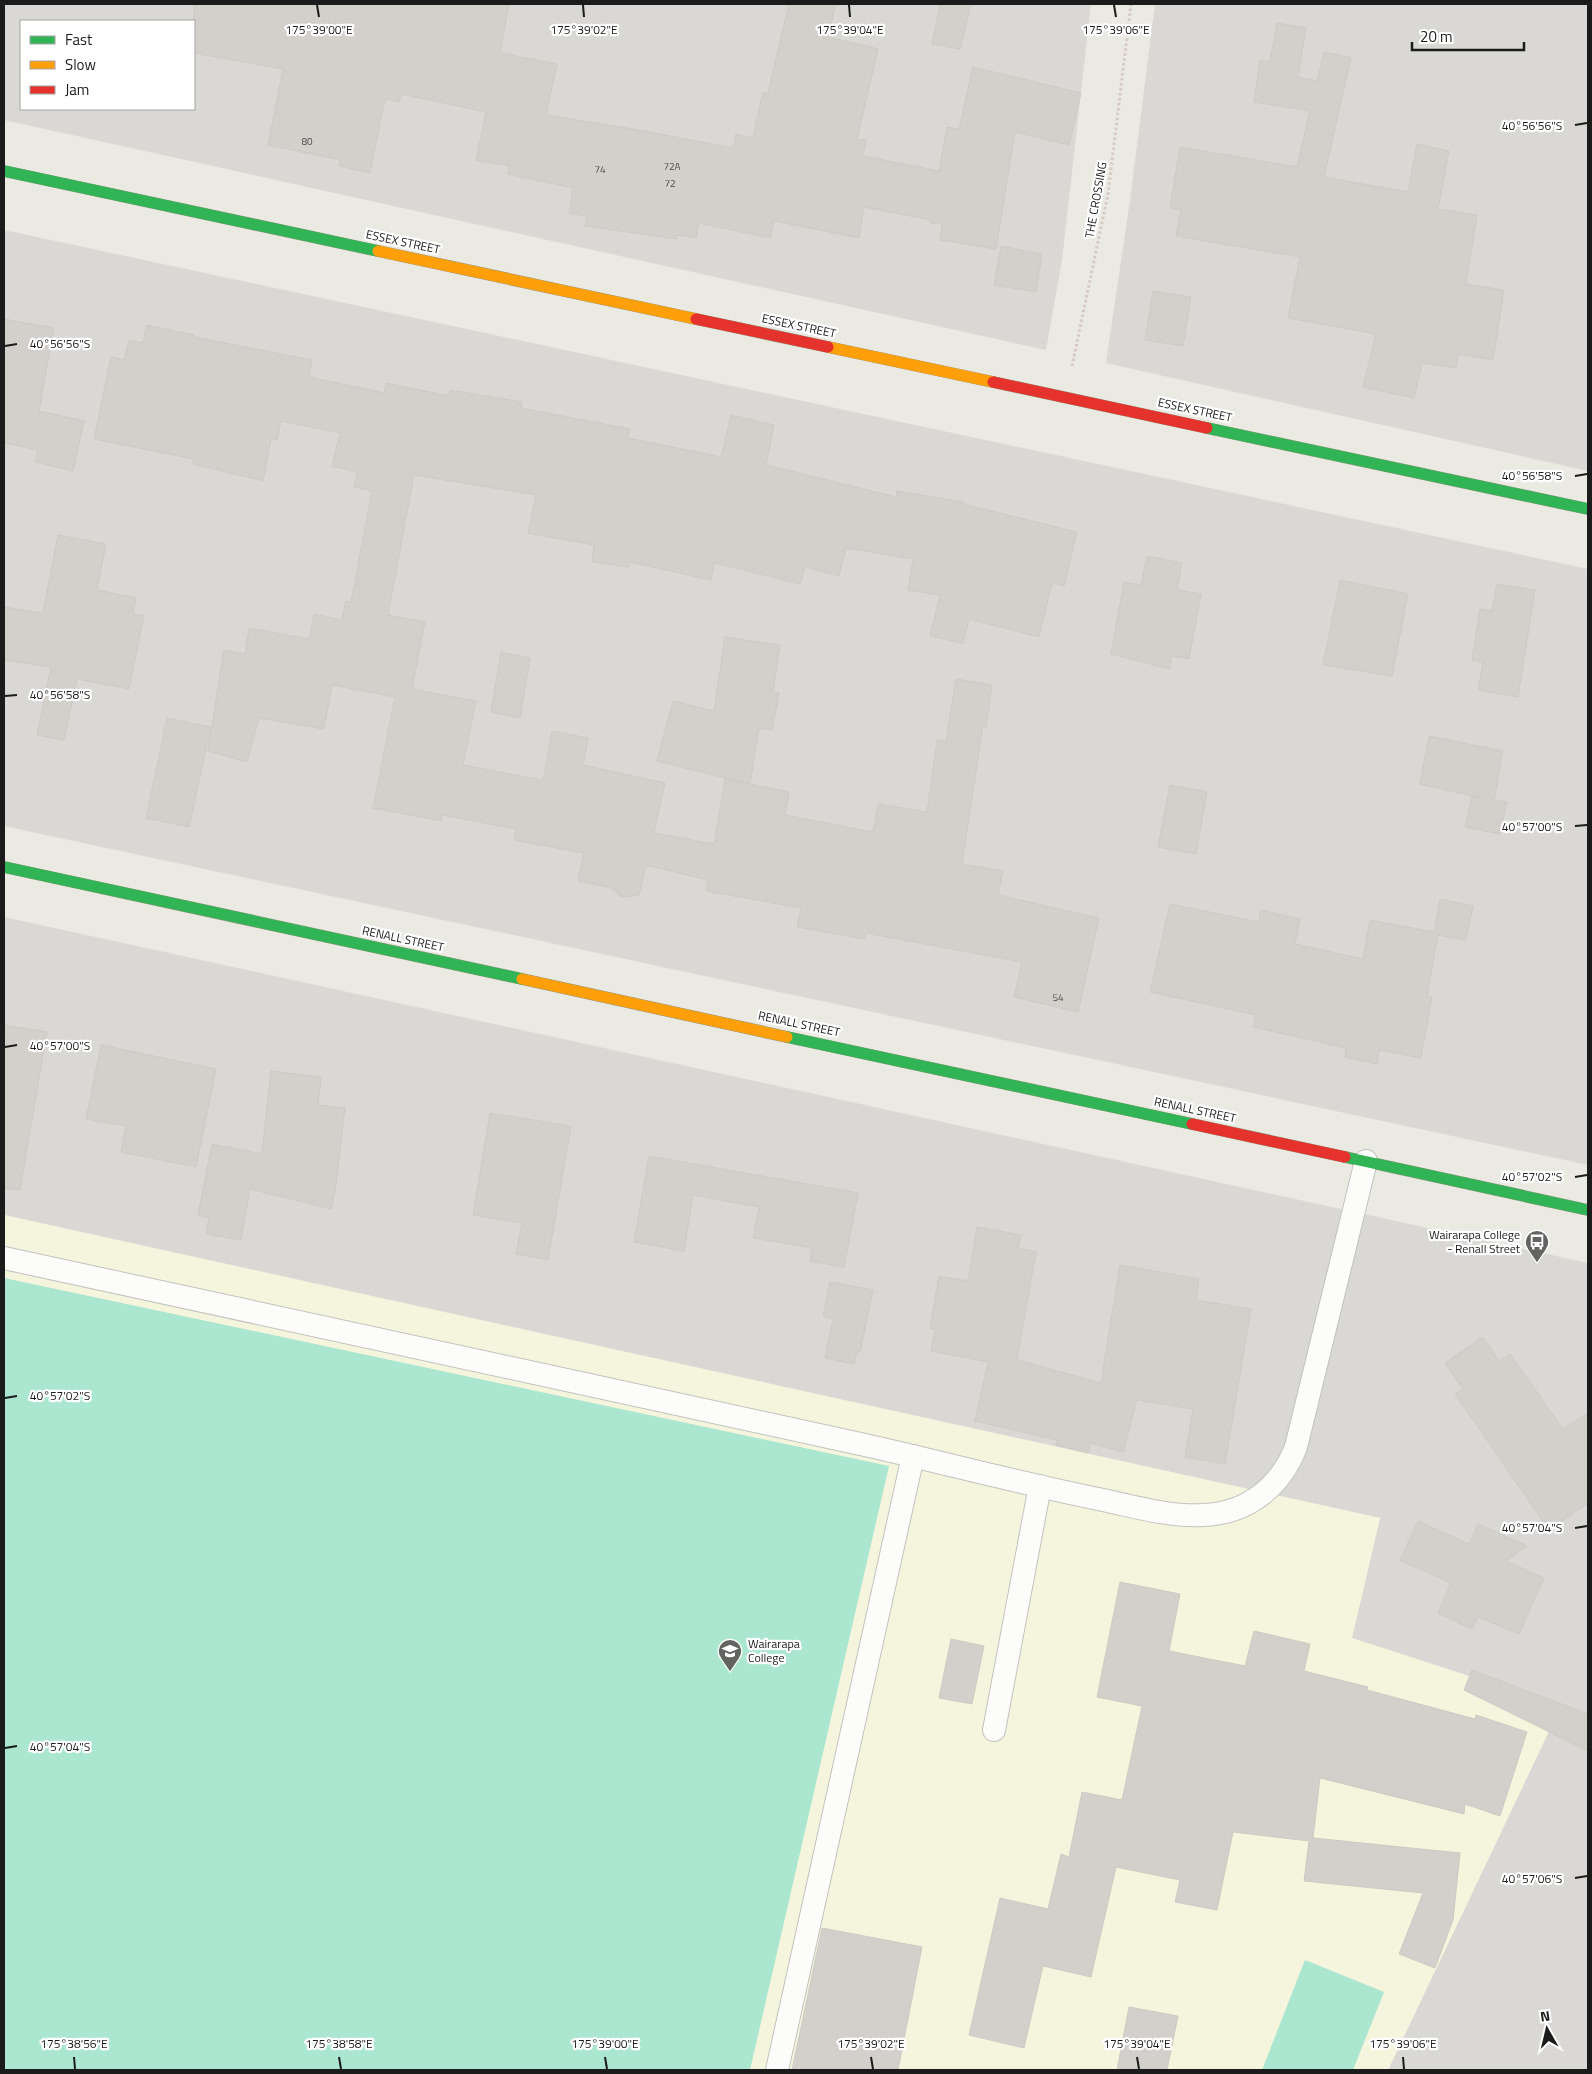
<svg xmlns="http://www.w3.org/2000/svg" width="1592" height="2074" viewBox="0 0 1592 2074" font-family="'Titillium Web',sans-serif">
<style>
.residential{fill:#d9d8d4;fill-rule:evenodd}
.education{fill:#f4f5dc}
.pitch{fill:#aae6d0}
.building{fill:#d3d0cb;stroke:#cdcac4}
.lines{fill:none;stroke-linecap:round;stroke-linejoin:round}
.lane-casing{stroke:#c2c2bf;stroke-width:24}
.fast-casing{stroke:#90947b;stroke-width:12}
.slow-casing{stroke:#90947b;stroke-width:12}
.jam-casing{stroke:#90947b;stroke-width:12}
.path{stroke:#d6c8c3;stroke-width:3;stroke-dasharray:2.5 2.5;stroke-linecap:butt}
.lane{stroke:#fcfcfb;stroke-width:22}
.fast{stroke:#30b455;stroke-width:11}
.slow{stroke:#ff9f0a;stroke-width:11}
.jam{stroke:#e5322d;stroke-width:11}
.ticks{fill:none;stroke:#1b1b1b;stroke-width:2}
.labels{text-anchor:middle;stroke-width:4.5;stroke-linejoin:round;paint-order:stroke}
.number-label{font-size:10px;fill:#4a4948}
.street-label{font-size:12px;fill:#1b1b1b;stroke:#fff}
.poi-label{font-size:12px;fill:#1b1b1b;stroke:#fff;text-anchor:end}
.ticks-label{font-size:12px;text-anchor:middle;fill:#1b1b1b;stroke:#fff;stroke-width:4.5;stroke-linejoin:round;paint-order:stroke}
</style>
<rect width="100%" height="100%" fill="#eae9e2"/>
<g class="residential">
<path d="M 4,4 L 1091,4 L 1062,260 L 1046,350 L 4,120 ZM 21,21 L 194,21 L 194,109 L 21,109 Z"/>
<path d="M 1155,4 L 1588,4 L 1588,471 L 1106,363 L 1130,200 Z"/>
<path d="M 4,230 L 1588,569 L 1588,1165 L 4,826 Z"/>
<path d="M 4,917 L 1588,1263 L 1588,2070 L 1388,2070 L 1561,1706 L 1352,1638 L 1380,1518 L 4,1215 Z"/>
</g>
<path class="education" d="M 4,1215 L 1380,1518 L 1352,1638 L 1561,1706 L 1388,2070 L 4,2070 Z"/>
<g class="pitch">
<path d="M 4,1278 L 889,1466 L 750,2070 L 4,2070 Z"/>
<path d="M 1305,1960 L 1384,1992 L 1353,2070 L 1262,2070 Z"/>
</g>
<g class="building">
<path d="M 194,4 L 509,4 L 500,53 L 557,64 L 546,115 L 633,129 L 733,148 L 736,134 L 753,138 L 763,92 L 768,93 L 789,4 L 836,4 L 828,37 L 878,49 L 857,139 L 866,140 L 863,156 L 939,171 L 947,127 L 959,129 L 973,67 L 1081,93 L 1069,145 L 1015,132 L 996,249 L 940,240 L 942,224 L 931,223 L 931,220 L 864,207 L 859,238 L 774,221 L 770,238 L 699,223 L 696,238 L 677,235 L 677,239 L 585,226 L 587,216 L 569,213 L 573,188 L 508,174 L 509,166 L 476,160 L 486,112 L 401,94 L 399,102 L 385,99 L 370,173 L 339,166 L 340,160 L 268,145 L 283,69 L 194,53 Z"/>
<path d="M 940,4 L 971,4 L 960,49 L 932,44 Z"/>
<path d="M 1277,23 L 1306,28 L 1298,77 L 1317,81 L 1324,52 L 1351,58 L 1324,177 L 1408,192 L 1417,144 L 1449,151 L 1438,209 L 1477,215 L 1466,284 L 1504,290 L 1493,360 L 1459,354 L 1456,368 L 1422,363 L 1414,398 L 1363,387 L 1376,334 L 1288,318 L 1300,257 L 1176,236 L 1181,210 L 1170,208 L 1180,147 L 1297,167 L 1310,111 L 1254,102 L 1260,60 L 1270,62 Z"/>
<path d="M 1001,246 L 1042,254 L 1036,292 L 994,285 Z"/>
<path d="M 1153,291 L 1191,297 L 1183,346 L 1145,340 Z"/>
<path d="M 4,319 L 54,328 L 39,411 L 84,421 L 73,471 L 35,462 L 38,450 L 4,443 Z"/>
<path d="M 147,325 L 194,335 L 194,337 L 312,360 L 309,377 L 384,393 L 386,383 L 449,396 L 450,390 L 522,402 L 521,408 L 630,429 L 628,438 L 721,457 L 731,415 L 774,425 L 766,465 L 896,497 L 897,491 L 963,502 L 963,504 L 1077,532 L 1064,586 L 1052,583 L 1039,637 L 969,619 L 963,643 L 930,636 L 940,595 L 908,590 L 913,559 L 846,548 L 839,576 L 805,567 L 800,584 L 715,563 L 711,580 L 630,562 L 629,567 L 592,562 L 594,545 L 528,533 L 536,495 L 414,475 L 388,615 L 425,622 L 412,689 L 476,701 L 463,765 L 543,780 L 552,731 L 588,738 L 583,765 L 665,783 L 654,833 L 714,844 L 725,779 L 789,792 L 785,815 L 873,832 L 878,804 L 927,812 L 937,740 L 946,741 L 956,679 L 992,685 L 986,727 L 983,726 L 962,864 L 1003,871 L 998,895 L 1099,918 L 1078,1012 L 1014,997 L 1022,962 L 866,933 L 865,939 L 797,927 L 801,908 L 706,891 L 708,880 L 646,865 L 639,895 L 621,897 L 612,888 L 578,881 L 584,853 L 514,840 L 516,829 L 442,815 L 441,821 L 373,808 L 395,697 L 332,685 L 324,729 L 259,718 L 247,762 L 208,751 L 224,650 L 245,654 L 249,628 L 309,639 L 314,614 L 342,620 L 346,601 L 351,602 L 372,491 L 354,487 L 357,472 L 332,466 L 340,433 L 281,421 L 277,440 L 271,439 L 263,481 L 193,464 L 194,459 L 94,439 L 111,357 L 124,360 L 129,340 L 143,343 Z"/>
<path d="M 58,535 L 106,544 L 97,590 L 136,598 L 133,614 L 144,616 L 129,689 L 77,679 L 64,740 L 37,735 L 51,667 L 4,660 L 4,607 L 43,613 Z"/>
<path d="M 1147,556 L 1182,563 L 1177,590 L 1201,594 L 1189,659 L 1172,656 L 1170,669 L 1111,654 L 1124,582 L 1141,585 Z"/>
<path d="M 1340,580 L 1408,594 L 1392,676 L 1323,665 Z"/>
<path d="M 1497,584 L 1535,590 L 1518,697 L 1478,690 L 1483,662 L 1472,660 L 1480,609 L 1492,611 Z"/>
<path d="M 725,637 L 780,645 L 773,692 L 779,693 L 772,730 L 759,728 L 750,784 L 657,761 L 673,701 L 714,711 Z"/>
<path d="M 501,652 L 530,658 L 520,718 L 491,712 Z"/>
<path d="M 167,718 L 211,727 L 189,827 L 146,818 Z"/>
<path d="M 1429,736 L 1503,751 L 1494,800 L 1507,802 L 1500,834 L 1465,827 L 1472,796 L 1481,798 L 1420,784 Z"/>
<path d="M 1170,785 L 1207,792 L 1196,854 L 1158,847 Z"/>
<path d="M 1440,899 L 1473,906 L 1466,940 L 1438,935 L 1427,996 L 1432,997 L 1421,1058 L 1379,1050 L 1377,1064 L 1345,1057 L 1346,1048 L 1253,1027 L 1256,1015 L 1150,992 L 1170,904 L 1259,922 L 1261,910 L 1300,919 L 1295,944 L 1363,959 L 1370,920 L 1434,932 Z"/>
<path d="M 4,1025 L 47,1032 L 20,1190 L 4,1188 Z"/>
<path d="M 101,1045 L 216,1069 L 196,1167 L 121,1152 L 126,1126 L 86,1119 Z"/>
<path d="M 271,1071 L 321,1077 L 318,1105 L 345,1108 L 335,1192 L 331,1209 L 250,1189 L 241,1240 L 206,1234 L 209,1218 L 198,1215 L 212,1144 L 262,1154 Z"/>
<path d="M 490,1113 L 571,1126 L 548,1260 L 516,1254 L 522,1223 L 473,1215 Z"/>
<path d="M 649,1156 L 858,1193 L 844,1267 L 810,1261 L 812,1248 L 753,1238 L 759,1207 L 693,1195 L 684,1251 L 634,1242 Z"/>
<path d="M 977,1227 L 1021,1235 L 1018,1248 L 1036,1252 L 1017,1360 L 1101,1383 L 1120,1265 L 1199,1279 L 1196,1300 L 1251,1309 L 1225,1464 L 1185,1457 L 1193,1409 L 1137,1400 L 1123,1452 L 1091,1443 L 1088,1453 L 1056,1445 L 1057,1440 L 975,1421 L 988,1362 L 931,1351 L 935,1329 L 930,1328 L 939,1276 L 968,1281 Z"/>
<path d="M 830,1282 L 873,1290 L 860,1352 L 857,1352 L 854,1364 L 825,1358 L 833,1319 L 823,1316 Z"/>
<path d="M 1483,1337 L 1499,1361 L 1510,1354 L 1563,1429 L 1588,1413 L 1588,1503 L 1549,1530 L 1455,1394 L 1463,1389 L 1445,1363 Z"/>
<path d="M 1418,1521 L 1469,1544 L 1478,1524 L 1527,1546 L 1506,1561 L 1544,1578 L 1519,1634 L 1478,1617 L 1472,1629 L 1438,1613 L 1451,1583 L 1400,1560 Z"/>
<path d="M 1120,1582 L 1180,1594 L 1169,1651 L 1245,1666 L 1254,1631 L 1310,1644 L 1304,1671 L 1368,1687 L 1367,1690 L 1475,1719 L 1476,1715 L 1527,1732 L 1500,1816 L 1465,1804 L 1464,1814 L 1320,1778 L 1313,1838 L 1460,1853 L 1453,1920 L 1435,1968 L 1399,1954 L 1423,1893 L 1304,1881 L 1309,1841 L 1233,1832 L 1217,1910 L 1175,1902 L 1180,1880 L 1116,1867 L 1091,1977 L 1043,1966 L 1024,2048 L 969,2035 L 1000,1898 L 1048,1909 L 1061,1854 L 1069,1857 L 1082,1792 L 1122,1800 L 1142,1706 L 1097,1697 Z"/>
<path d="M 951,1639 L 984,1646 L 972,1704 L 939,1698 Z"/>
<path d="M 1472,1670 L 1588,1714 L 1588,1751 L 1464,1690 Z"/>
<path d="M 822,1928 L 922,1947 L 898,2070 L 792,2070 Z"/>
<path d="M 1129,2007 L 1178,2016 L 1167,2070 L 1117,2070 Z"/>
</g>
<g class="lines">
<g class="lane-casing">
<g id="lane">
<path d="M 4,1258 C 291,1319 578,1383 865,1445 C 945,1463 1023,1484 1103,1500 C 1136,1507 1170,1517 1204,1515 C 1247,1513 1280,1488 1296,1447 L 1366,1161"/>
<path d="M 994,1730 L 1040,1486"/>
<path d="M 777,2070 L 913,1456"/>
</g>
</g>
<g class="fast-casing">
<g id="fast">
<path d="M 4,171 L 378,251"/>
<path d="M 1207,428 L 1588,509"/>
<path d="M 4,867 L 522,979"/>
<path d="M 787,1037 L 1192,1124"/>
<path d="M 1345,1157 L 1588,1210"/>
</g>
</g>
<g class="slow-casing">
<g id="slow">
<path d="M 378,251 L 696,319"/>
<path d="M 828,347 L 993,382"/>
<path d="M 522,979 L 787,1037"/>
</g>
</g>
<g class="jam-casing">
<g id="jam">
<path d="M 696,319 L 828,347"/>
<path d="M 993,382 L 1207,428"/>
<path d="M 1192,1124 L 1345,1157"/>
</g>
</g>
<path class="path" d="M 1072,366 L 1108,194 L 1131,4"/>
<use href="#lane" class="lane"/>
<use href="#fast" class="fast"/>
<use href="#slow" class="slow"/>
<use href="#jam" class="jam"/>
</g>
<path class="ticks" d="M 317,5 L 319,17M 583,5 L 584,17M 849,5 L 850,17M 1114,5 L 1116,17M 1575,125 L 1587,123M 5,346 L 17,344M 1575,476 L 1587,474M 5,696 L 17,695M 1575,826 L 1587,825M 5,1047 L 17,1045M 1575,1177 L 1587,1175M 5,1398 L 17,1396M 1575,1528 L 1587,1526M 5,1748 L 17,1746M 1575,1878 L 1587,1876M 74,2057 L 75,2069M 339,2057 L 341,2069M 605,2057 L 607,2069M 871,2057 L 873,2069M 1137,2057 L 1139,2069M 1403,2057 L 1404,2069"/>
<defs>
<g id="bus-pin" transform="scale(1.25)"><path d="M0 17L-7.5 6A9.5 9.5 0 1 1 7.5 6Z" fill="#636361" stroke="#fff"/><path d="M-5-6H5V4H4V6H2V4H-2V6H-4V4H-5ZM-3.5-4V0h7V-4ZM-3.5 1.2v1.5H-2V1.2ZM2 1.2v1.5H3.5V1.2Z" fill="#fff"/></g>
<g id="school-pin" transform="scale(1.25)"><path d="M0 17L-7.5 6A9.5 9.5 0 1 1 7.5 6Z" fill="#636361" stroke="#fff"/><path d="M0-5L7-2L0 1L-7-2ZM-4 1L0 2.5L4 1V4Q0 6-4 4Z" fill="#fff"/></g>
</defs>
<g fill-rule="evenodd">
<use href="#bus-pin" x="1537" y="1242"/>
<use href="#school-pin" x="730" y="1651"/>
</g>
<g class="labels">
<g class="number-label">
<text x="307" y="145">80</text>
<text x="672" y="170">72A</text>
<text x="600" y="173">74</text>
<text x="670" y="187">72</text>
<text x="1058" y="1001">54</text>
</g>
<g class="street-label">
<text transform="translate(1096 200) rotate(-80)" y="4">THE CROSSING</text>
<text transform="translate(403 242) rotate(12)" y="4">ESSEX STREET</text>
<text transform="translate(799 326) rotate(12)" y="4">ESSEX STREET</text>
<text transform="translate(1195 410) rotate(12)" y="4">ESSEX STREET</text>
<text transform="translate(403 939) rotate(12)" y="4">RENALL STREET</text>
<text transform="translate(799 1024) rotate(12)" y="4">RENALL STREET</text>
<text transform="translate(1195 1110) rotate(12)" y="4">RENALL STREET</text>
</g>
<g class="poi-label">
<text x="1520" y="1239">Wairarapa College<tspan x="1520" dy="14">- Renall Street</tspan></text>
<text x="748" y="1648" text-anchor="start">Wairarapa<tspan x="748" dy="14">College</tspan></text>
</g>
</g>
<g class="ticks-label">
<text x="319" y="34">175°39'00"E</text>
<text x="584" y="34">175°39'02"E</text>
<text x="850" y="34">175°39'04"E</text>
<text x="1116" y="34">175°39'06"E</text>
<text x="1532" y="130">40°56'56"S</text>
<text x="60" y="348">40°56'56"S</text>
<text x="1532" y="480">40°56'58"S</text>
<text x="60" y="699">40°56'58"S</text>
<text x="1532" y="831">40°57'00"S</text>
<text x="60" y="1050">40°57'00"S</text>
<text x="1532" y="1181">40°57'02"S</text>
<text x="60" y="1400">40°57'02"S</text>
<text x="1532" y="1532">40°57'04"S</text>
<text x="60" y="1751">40°57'04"S</text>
<text x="1532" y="1883">40°57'06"S</text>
<text x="74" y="2048">175°38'56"E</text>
<text x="339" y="2048">175°38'58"E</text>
<text x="605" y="2048">175°39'00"E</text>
<text x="871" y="2048">175°39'02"E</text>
<text x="1137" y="2048">175°39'04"E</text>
<text x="1403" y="2048">175°39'06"E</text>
</g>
<rect width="1592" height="2074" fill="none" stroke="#1b1b1b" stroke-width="10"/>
<rect x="20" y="20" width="175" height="90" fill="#ffffff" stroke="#a4a4a4"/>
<rect x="30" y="36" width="25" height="8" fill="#30b455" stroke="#a4a4a4"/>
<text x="65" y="45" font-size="15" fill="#1b1b1b">Fast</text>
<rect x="30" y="61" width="25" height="8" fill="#ff9f0a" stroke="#a4a4a4"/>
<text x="65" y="70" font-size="15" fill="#1b1b1b">Slow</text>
<rect x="30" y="86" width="25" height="8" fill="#e5322d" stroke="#a4a4a4"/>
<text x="65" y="95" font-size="15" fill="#1b1b1b">Jam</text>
<g transform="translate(1547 2029) rotate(352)" stroke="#ffffff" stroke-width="4" paint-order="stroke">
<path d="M0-4L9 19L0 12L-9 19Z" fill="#1b1b1b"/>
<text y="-8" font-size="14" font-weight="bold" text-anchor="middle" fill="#1b1b1b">N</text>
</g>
<path d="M1412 42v8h112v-8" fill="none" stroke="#1b1b1b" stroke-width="2.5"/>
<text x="1420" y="42" font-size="15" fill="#1b1b1b" stroke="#ffffff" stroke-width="4" paint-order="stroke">20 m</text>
</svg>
